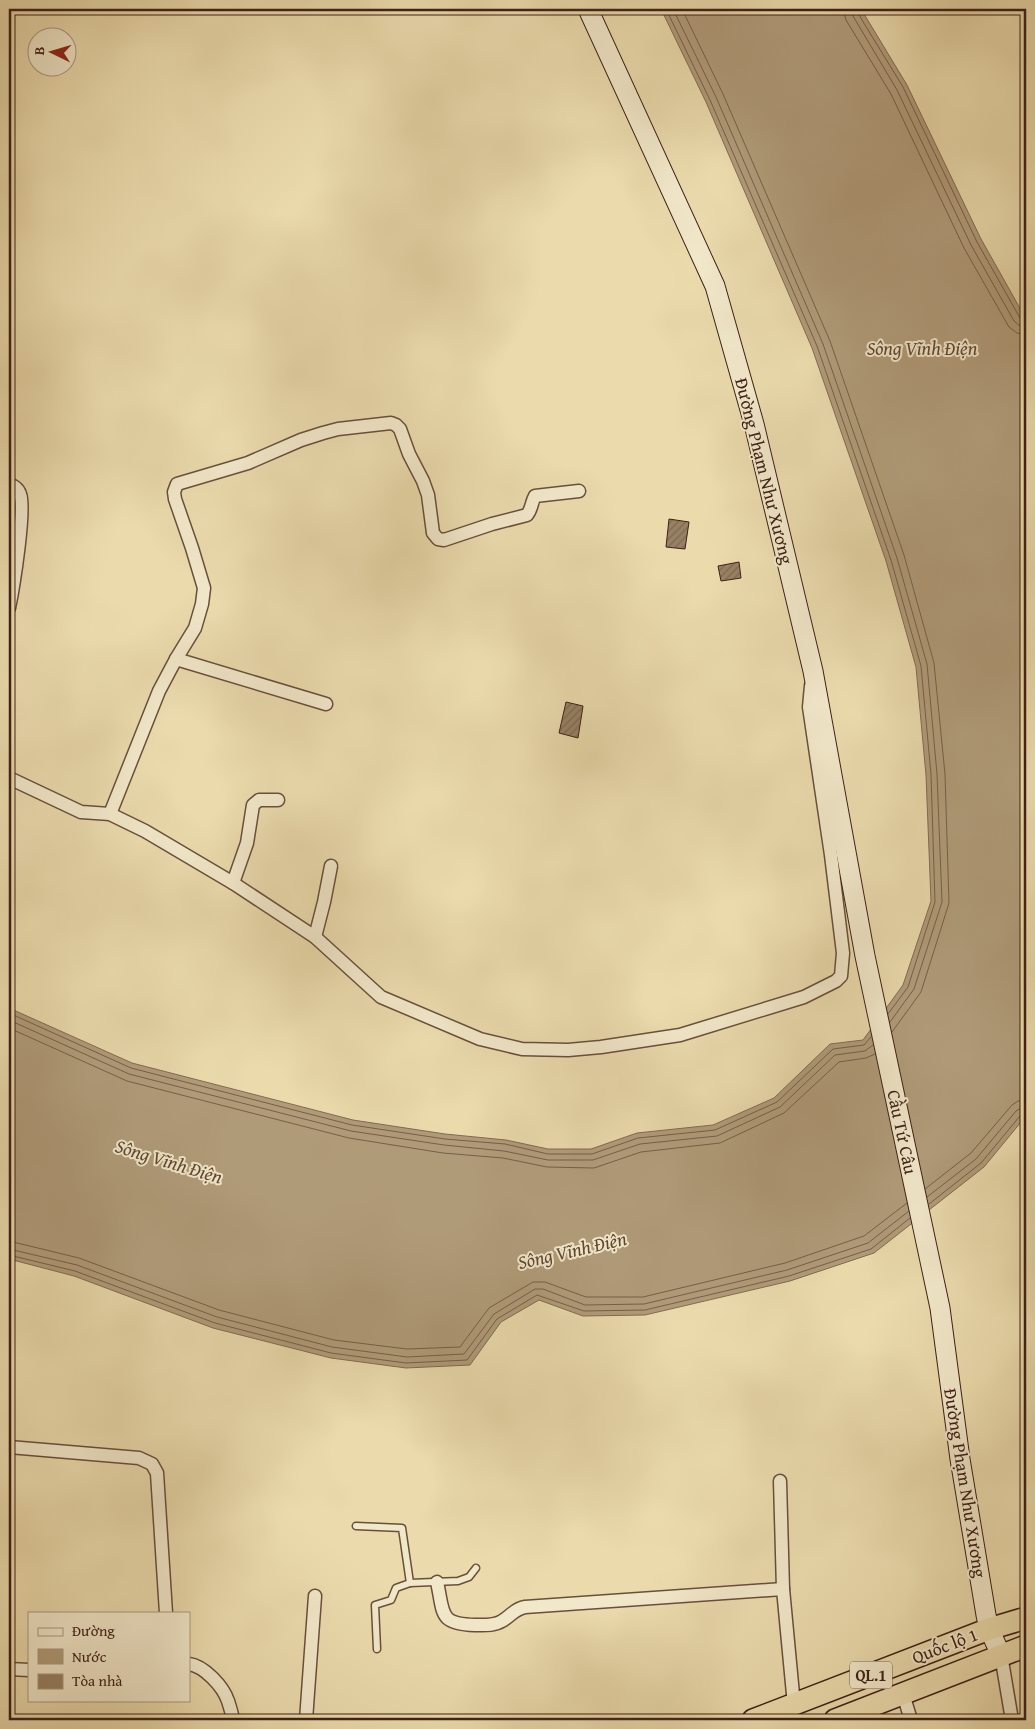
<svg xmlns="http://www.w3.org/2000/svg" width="1035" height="1729" viewBox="0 0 1035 1729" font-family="'Gentium Book Plus',serif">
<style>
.water{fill:#b09b79;stroke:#826a52}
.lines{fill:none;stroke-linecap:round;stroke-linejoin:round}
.shore{stroke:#775e48;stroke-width:1}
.building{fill:url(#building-hatch);stroke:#3e2117}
.service-casing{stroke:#694f3c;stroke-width:9}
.minor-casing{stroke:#694f3c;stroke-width:15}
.secondary-casing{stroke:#3e2117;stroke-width:21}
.trunk-casing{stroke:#3e2117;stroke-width:24}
.service{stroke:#f1e7c9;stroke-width:6}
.minor{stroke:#f1e7c9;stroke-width:12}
.secondary{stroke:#f1e7c9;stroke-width:19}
.trunk{stroke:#eadaac;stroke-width:21}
.labels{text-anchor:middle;stroke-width:4;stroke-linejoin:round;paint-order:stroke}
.shield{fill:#f1e7c9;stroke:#745c4c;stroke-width:1}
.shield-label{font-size:16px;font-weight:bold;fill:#3e2117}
.street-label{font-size:18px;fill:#3e2117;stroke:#f1e7c9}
.water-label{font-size:19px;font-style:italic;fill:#604634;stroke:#f1e7c9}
</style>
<defs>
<pattern id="building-hatch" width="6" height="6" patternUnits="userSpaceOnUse" patternTransform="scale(1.25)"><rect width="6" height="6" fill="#978164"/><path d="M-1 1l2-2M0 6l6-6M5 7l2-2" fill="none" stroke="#7d6951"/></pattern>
</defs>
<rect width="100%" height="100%" fill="#eadaac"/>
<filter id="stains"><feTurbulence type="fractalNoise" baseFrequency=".004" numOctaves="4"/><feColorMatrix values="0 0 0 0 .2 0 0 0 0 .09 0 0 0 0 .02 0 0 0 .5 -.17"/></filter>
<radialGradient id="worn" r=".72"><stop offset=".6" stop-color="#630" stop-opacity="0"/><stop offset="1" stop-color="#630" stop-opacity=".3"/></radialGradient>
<path class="water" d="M 661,9 L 861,9 L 907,85 L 981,239 L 1026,319 L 1026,1116 L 984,1167 L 874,1253 L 790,1281 L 645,1315 L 583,1316 L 539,1300 L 501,1322 L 470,1365 L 406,1368 L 331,1358 L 213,1328 L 74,1276 L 9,1259 L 9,1008 L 132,1063 L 353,1120 L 445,1134 L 506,1140 L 548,1149 L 591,1149 L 637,1133 L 713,1125 L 774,1098 L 830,1044 L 863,1040 L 903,985 L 931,901 L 926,775 L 916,667 L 886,561 L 812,348 L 706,102 Z"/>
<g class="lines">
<g class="shore">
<path d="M 666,9 L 710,100 L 817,346 L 891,560 L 921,666 L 931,774 L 935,902 L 908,987 L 888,1014"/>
<path d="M 673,9 L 716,97 L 823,344 L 897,558 L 927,664 L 937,774 L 942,902 L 914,989 L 890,1022"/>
<path d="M 682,9 L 723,94 L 830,341 L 904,555 L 934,663 L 945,774 L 949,903 L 921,992 L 892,1032"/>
<path d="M 843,9 L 846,20 L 891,94 L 964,248 L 1009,327 L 1017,333 L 1026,335"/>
<path d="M 851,9 L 853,16 L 897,90 L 971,245 L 1014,321 L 1020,326 L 1026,327"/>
<path d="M 857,9 L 858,13 L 865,25 L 903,87 L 977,242 L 1020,318 L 1026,321"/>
<path d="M 9,1013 L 131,1068 L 352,1125 L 445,1139 L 505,1144 L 548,1154 L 592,1154 L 638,1138 L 715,1130 L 777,1102 L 833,1049 L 864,1045 L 871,1037"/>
<path d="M 9,1020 L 129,1074 L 351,1131 L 444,1145 L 504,1151 L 548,1160 L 593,1160 L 640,1144 L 717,1136 L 780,1107 L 835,1055 L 865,1051 L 873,1045"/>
<path d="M 9,1028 L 127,1081 L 349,1138 L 443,1153 L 503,1158 L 547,1167 L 594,1168 L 641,1152 L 720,1143 L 784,1113 L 839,1062 L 866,1058 L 875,1054"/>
<path d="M 925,1189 L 971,1153 L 1012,1105 L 1018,1101 L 1026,1100"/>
<path d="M 927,1197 L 976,1159 L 1016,1111 L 1021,1108 L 1026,1107"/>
<path d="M 929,1204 L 981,1163 L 1020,1116 L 1026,1114"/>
<path d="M 9,1241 L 79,1258 L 219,1310 L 334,1340 L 407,1349 L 460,1347 L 489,1308 L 533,1282 L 545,1282 L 586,1297 L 643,1297 L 785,1263 L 864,1236 L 907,1203"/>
<path d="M 9,1249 L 77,1265 L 217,1317 L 332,1347 L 407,1357 L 464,1354 L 494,1314 L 535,1289 L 543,1289 L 585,1305 L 644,1304 L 787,1270 L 868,1243 L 909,1211"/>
<path d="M 9,1255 L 75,1271 L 215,1323 L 331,1353 L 406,1363 L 467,1360 L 497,1319 L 537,1295 L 584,1311 L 645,1310 L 789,1276 L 871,1249 L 910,1218"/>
</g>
</g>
<g class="building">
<path d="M 669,519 L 689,522 L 685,549 L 666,547 Z"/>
<path d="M 739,562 L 741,578 L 721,581 L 718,566 Z"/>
<path d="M 566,702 L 583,706 L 578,738 L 559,733 Z"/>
</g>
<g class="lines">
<g class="service-casing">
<g id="service">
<path d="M 356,1526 L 402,1528 L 410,1583"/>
<path d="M 377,1649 L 375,1605 L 391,1600 L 396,1588 L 410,1583 L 458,1581 L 469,1577 L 476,1568"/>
</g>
</g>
<g class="minor-casing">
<g id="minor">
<path d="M 9,484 C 14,486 18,488 20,494 C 26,509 13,589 9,608"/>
<path d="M 176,659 L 326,704"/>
<path d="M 9,778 L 81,812 L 110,814 L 145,831 L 233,883 L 315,937 L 381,997 L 480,1039 L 522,1049 L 568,1050 L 601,1047 L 680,1035 L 804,997 L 836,981 L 841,976 L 843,953 L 831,855 L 809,707 L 811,686"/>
<path d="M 110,814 L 159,691 L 176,659 L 195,628 L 202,604 L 204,588 L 192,548 L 175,499 L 174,492 L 177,484 L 248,463 L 301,440 L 323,433 L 338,429 L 391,423 L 396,425 L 400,429 L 409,454 L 423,481 L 428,495 L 433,533 L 438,539 L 444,540 L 492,524 L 527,515 C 532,509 531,503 535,496 L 579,491"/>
<path d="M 233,883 L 247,843 L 253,805 L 259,800 L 278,800"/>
<path d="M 315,937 L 324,902 L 331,866"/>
<path d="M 9,1447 L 139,1458 L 152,1464 L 157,1473 L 166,1613"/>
<path d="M 780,1481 L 783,1589 L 794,1705"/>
<path d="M 437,1582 C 444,1613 438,1624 475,1625 C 484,1625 494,1626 502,1621 C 511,1616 514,1609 525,1607 L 783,1589"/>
<path d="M 1001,1655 L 1012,1720"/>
<path d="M 189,1664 C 204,1666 223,1686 228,1701 C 230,1707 232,1714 233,1720"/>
<path d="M 9,1669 L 29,1670"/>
<path d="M 903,1694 L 911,1720"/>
<path d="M 306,1720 L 315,1596"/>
</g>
</g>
<g class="secondary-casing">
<path id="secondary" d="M 588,9 L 715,286 L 754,424 L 813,671 L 865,956 L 940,1308 L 960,1459 L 986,1615 L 989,1629 L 1001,1655"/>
</g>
<g class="trunk-casing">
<g id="trunk">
<path d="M 753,1720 L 989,1629 L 1026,1618"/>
<path d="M 835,1720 L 1026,1646"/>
</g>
</g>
<use href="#service" class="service"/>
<use href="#minor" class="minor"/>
<use href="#secondary" class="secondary"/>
<use href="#trunk" class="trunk"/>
</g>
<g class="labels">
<rect class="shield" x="850" y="1661.5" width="42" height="27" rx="4"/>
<g class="shield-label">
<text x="871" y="1681">QL.1</text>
</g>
<g class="street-label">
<text transform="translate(764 471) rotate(76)" y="6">Đường Phạm Như Xương</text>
<text transform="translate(902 1132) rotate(78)" y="6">Cầu Tứ Câu</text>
<text transform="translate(965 1483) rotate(81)" y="6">Đường Phạm Như Xương</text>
<text transform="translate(945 1646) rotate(-21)" y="6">Quốc lộ 1</text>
</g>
<g class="water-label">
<text x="922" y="355">Sông Vĩnh Điện</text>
<text transform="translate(169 1161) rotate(17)" y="7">Sông Vĩnh Điện</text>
<text transform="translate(572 1250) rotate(-13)" y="7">Sông Vĩnh Điện</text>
</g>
</g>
<rect width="1035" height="1729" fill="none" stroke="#eadaac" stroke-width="30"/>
<rect x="10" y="10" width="1015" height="1709" fill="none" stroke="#3e2117" stroke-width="2.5"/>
<rect x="15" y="15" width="1005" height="1699" fill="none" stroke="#3e2117"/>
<rect x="28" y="1612" width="162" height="90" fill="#f1e7c9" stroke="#a99882"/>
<rect x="38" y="1628" width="25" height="8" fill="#f1e7c9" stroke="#a99882"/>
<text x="72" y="1636" font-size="15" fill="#3e2117">Đường</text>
<rect x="38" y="1649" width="25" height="15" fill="#b09b79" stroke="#a99882"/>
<text x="72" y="1662" font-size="15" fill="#3e2117">Nước</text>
<rect x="38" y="1674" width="25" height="15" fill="#978164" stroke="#a99882"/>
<text x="72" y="1686" font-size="15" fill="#3e2117">Tòa nhà</text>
<g transform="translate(52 52) rotate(275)"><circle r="24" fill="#f1e7c9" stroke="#a99882"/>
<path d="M0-4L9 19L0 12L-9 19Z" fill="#8f2418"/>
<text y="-8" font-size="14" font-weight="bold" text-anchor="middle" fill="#3e2117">B</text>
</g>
<rect width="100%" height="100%" filter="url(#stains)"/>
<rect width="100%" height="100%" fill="url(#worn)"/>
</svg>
